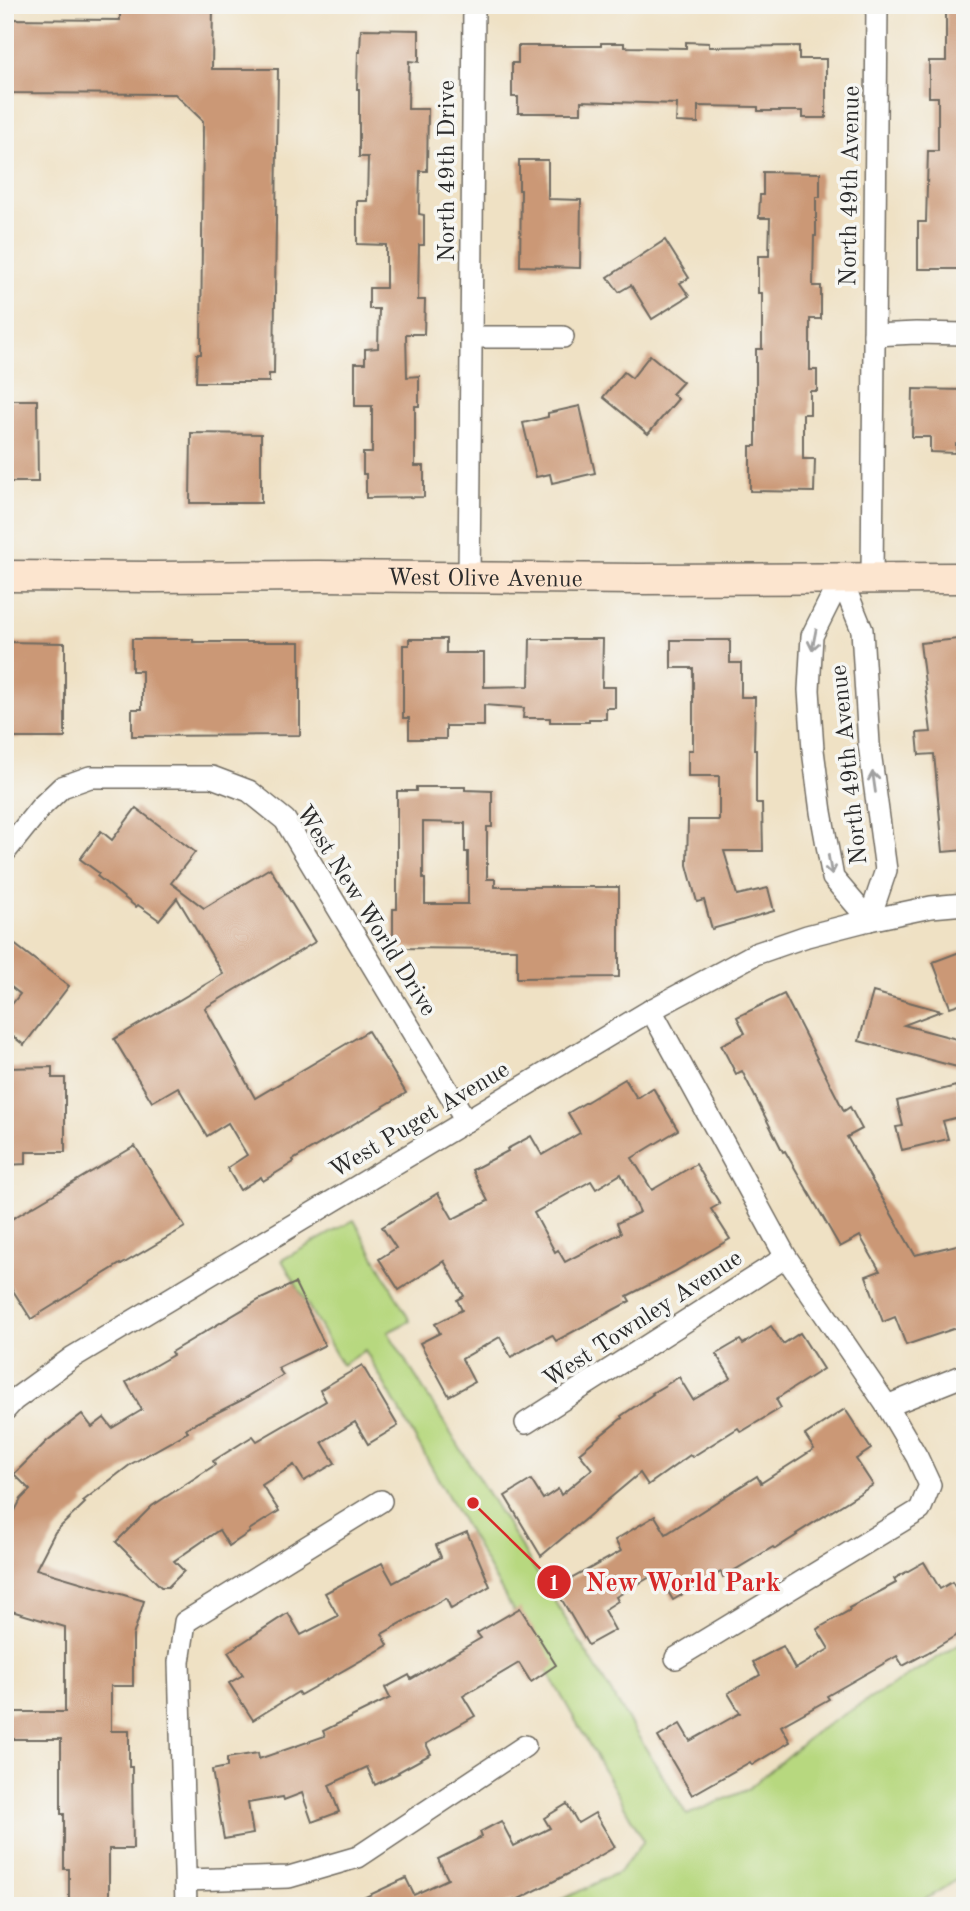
<svg xmlns="http://www.w3.org/2000/svg" width="970" height="1911" viewBox="0 0 970 1911" font-family="'Old Standard TT',serif">
<style>
.green{fill:#b7d87f;stroke:#718255;stroke-width:2}
.building{fill:#cb9876;fill-rule:evenodd}
.lines{fill:none;stroke-linecap:round;stroke-linejoin:round}
.street-casing{stroke:#706b61;stroke-width:24}
.secondary-casing{stroke:#706b61;stroke-width:33}
.street{stroke:#fff;stroke-width:21}
.secondary{stroke:#fce5cf;stroke-width:30}
.oneway{stroke:#a0a0a0}
.labels{text-anchor:middle;stroke-width:7;stroke-linejoin:round;paint-order:stroke}
.street-label{font-size:24px;fill:#2b2b2b;stroke:#f6f6f2}
.leader{fill:none;stroke:#d62828;stroke-width:2.5}
.callout-dot{fill:#d62828;stroke:#f6f6f2;stroke-width:2.5}
.mark-label{font-size:21px;text-anchor:middle;font-weight:bold;fill:#fff}
.callout-label{font-size:26px;text-anchor:middle;font-weight:bold;fill:#d62828;stroke:#f6f6f2;stroke-width:7;stroke-linejoin:round;paint-order:stroke}
</style>
<rect width="100%" height="100%" fill="#f6f6f2"/>
<filter id="ink" filterUnits="userSpaceOnUse"><feTurbulence type="fractalNoise" baseFrequency=".0143" numOctaves="2"/><feDisplacementMap in="SourceGraphic" scale="14" xChannelSelector="R" yChannelSelector="G"/><feConvolveMatrix kernelMatrix="1 2 1 2 8 2 1 2 1" color-interpolation-filters="sRGB"/></filter>
<filter id="wash" filterUnits="userSpaceOnUse"><feTurbulence type="fractalNoise" baseFrequency=".00686" numOctaves="4" result="noise"/><feDisplacementMap in="SourceGraphic" scale="28" xChannelSelector="R" yChannelSelector="G"/><feGaussianBlur stdDeviation="1.57" result="paint"/><feColorMatrix in="noise" values="0 0 0 0 0 0 0 0 0 0 0 0 0 0 0 0 0 1.4 0 .05"/><feComposite in="paint" operator="in"/></filter>
<g filter="url(#wash)">
<rect width="100%" height="100%" fill="#efe1c4"/>
<path class="green" d="M 354,1220 L 410,1321 L 388,1332 L 687,1815 L 747,1790 L 817,1731 L 965,1641 L 965,1875 L 914,1906 L 549,1906 L 619,1872 L 644,1841 L 365,1350 L 342,1365 L 282,1260 Z"/>
<g id="blocks">
<g class="building">
<path d="M 120,5 L 213,5 L 212,69 L 278,69 L 274,374 L 269,374 L 269,382 L 196,382 L 197,354 L 201,354 L 203,121 L 175,94 L 5,93 L 5,19 L 120,20 Z"/>
<path d="M 946,5 L 965,5 L 965,269 L 918,269 L 918,222 L 926,222 L 928,151 L 938,151 L 938,97 L 929,97 L 929,61 L 946,61 Z"/>
<path d="M 361,29 L 419,30 L 419,62 L 409,61 L 408,109 L 428,109 L 427,171 L 420,171 L 419,214 L 424,215 L 424,245 L 419,245 L 418,300 L 425,300 L 424,334 L 406,334 L 407,377 L 419,376 L 419,406 L 415,406 L 415,466 L 424,466 L 424,497 L 366,498 L 366,474 L 363,474 L 363,453 L 372,453 L 372,406 L 355,406 L 355,363 L 365,363 L 365,349 L 378,348 L 379,309 L 369,309 L 369,288 L 386,288 L 386,245 L 357,244 L 357,201 L 367,201 L 368,157 L 359,157 L 359,89 L 357,89 L 358,52 L 360,52 Z"/>
<path d="M 686,42 L 709,43 L 709,47 L 799,46 L 799,59 L 826,59 L 826,118 L 803,118 L 803,111 L 758,111 L 758,107 L 698,106 L 698,123 L 676,122 L 677,104 L 581,101 L 581,113 L 518,113 L 518,97 L 512,97 L 512,63 L 518,63 L 518,46 L 601,46 L 601,43 L 624,43 L 624,47 L 686,48 Z"/>
<path d="M 519,160 L 548,160 L 548,199 L 581,200 L 580,268 L 520,266 L 521,190 L 519,190 Z"/>
<path d="M 763,172 L 820,173 L 820,197 L 816,197 L 816,236 L 814,236 L 813,286 L 821,286 L 821,319 L 810,319 L 810,370 L 817,370 L 817,391 L 810,391 L 810,414 L 803,414 L 803,459 L 815,459 L 814,492 L 750,491 L 750,446 L 756,446 L 756,349 L 762,349 L 762,293 L 758,293 L 758,256 L 769,256 L 770,218 L 759,218 L 760,195 L 763,195 Z"/>
<path d="M 665,240 L 689,278 L 680,283 L 689,296 L 652,319 L 631,285 L 619,292 L 608,277 Z"/>
<path d="M 650,355 L 683,382 L 672,394 L 678,399 L 648,434 L 603,397 L 624,372 L 632,378 Z"/>
<path d="M 913,389 L 965,390 L 965,444 L 956,444 L 956,453 L 930,452 L 930,437 L 912,437 Z"/>
<path d="M 5,400 L 37,400 L 38,482 L 5,482 Z"/>
<path d="M 580,406 L 595,473 L 552,483 L 550,474 L 536,477 L 523,423 L 548,417 L 548,413 Z"/>
<path d="M 191,433 L 261,434 L 261,503 L 190,503 Z"/>
<path d="M 132,639 L 193,639 L 193,642 L 300,642 L 300,735 L 132,736 L 132,709 L 142,709 L 142,671 L 132,671 Z"/>
<path d="M 409,639 L 446,639 L 446,653 L 484,653 L 484,687 L 529,686 L 530,639 L 603,639 L 602,687 L 615,687 L 615,708 L 606,708 L 606,719 L 589,719 L 589,722 L 550,722 L 550,718 L 523,718 L 524,708 L 484,705 L 484,726 L 446,726 L 446,739 L 409,739 L 409,718 L 403,718 L 403,645 L 409,645 Z"/>
<path d="M 958,639 L 958,643 L 965,643 L 965,850 L 943,852 L 934,754 L 919,755 L 917,733 L 931,732 L 920,643 Z"/>
<path d="M 671,640 L 730,640 L 730,663 L 741,663 L 741,697 L 755,697 L 754,750 L 756,750 L 756,803 L 762,803 L 763,851 L 724,851 L 737,895 L 768,888 L 774,911 L 712,929 L 704,900 L 697,902 L 687,865 L 688,820 L 719,820 L 719,776 L 688,776 L 688,750 L 693,750 L 693,668 L 671,668 Z"/>
<path d="M 5,642 L 65,643 L 65,738 L 5,738 Z"/>
<path d="M 416,787 L 465,787 L 465,790 L 492,791 L 492,827 L 487,827 L 487,879 L 495,879 L 495,887 L 619,887 L 619,977 L 517,978 L 517,949 L 393,948 L 393,909 L 397,909 L 397,791 L 416,791 ZM 423,822 L 465,823 L 465,852 L 468,852 L 468,904 L 425,904 L 425,879 L 423,879 Z"/>
<path d="M 136,808 L 195,852 L 171,883 L 204,908 L 270,868 L 315,942 L 205,1008 L 255,1098 L 368,1031 L 406,1093 L 293,1160 L 294,1162 L 263,1181 L 261,1177 L 240,1190 L 227,1168 L 247,1155 L 228,1123 L 207,1136 L 178,1087 L 152,1102 L 114,1039 L 223,974 L 177,898 L 159,920 L 138,905 L 136,907 L 97,876 L 99,873 L 80,859 L 101,831 L 112,840 Z"/>
<path d="M 5,937 L 69,986 L 24,1045 L 5,1030 L 5,1013 L 20,994 L 5,982 Z"/>
<path d="M 965,950 L 965,1002 L 950,1007 L 933,962 Z"/>
<path d="M 873,992 L 941,1011 L 904,1025 L 964,1041 L 957,1067 L 859,1041 Z"/>
<path d="M 784,994 L 844,1111 L 850,1107 L 862,1129 L 847,1137 L 915,1255 L 965,1243 L 965,1325 L 906,1345 L 895,1317 L 883,1322 L 866,1276 L 880,1271 L 860,1236 L 840,1247 L 785,1151 L 783,1152 L 742,1071 L 736,1074 L 721,1045 L 745,1033 L 737,1017 Z"/>
<path d="M 52,1067 L 52,1078 L 65,1078 L 65,1152 L 26,1152 L 26,1164 L 5,1165 L 5,1068 Z"/>
<path d="M 625,1079 L 637,1098 L 653,1088 L 678,1130 L 632,1158 L 652,1190 L 696,1164 L 720,1204 L 711,1209 L 730,1239 L 674,1272 L 627,1296 L 630,1301 L 556,1341 L 552,1335 L 511,1357 L 500,1337 L 462,1359 L 474,1382 L 449,1396 L 420,1343 L 440,1333 L 435,1324 L 462,1310 L 457,1300 L 464,1296 L 444,1261 L 399,1290 L 379,1259 L 396,1248 L 382,1227 L 438,1193 L 453,1219 L 488,1201 L 472,1170 L 508,1151 L 507,1149 L 531,1136 L 542,1155 L 580,1133 L 568,1113 ZM 621,1174 L 640,1212 L 617,1223 L 621,1233 L 565,1262 L 558,1250 L 555,1252 L 534,1213 L 591,1181 L 596,1189 Z"/>
<path d="M 956,1086 L 963,1116 L 943,1121 L 948,1139 L 902,1150 L 896,1127 L 903,1126 L 897,1101 Z"/>
<path d="M 135,1146 L 185,1227 L 121,1265 L 120,1264 L 31,1319 L 5,1278 L 5,1223 Z"/>
<path d="M 295,1283 L 325,1345 L 278,1368 L 283,1375 L 242,1400 L 186,1428 L 188,1432 L 131,1464 L 83,1501 L 85,1503 L 55,1532 L 36,1569 L 144,1601 L 133,1636 L 133,1686 L 111,1686 L 111,1731 L 129,1731 L 129,1767 L 132,1767 L 133,1849 L 109,1849 L 109,1906 L 69,1906 L 69,1869 L 64,1869 L 64,1814 L 61,1814 L 61,1739 L 5,1739 L 5,1712 L 65,1712 L 65,1627 L 5,1609 L 5,1530 L 21,1499 L 30,1490 L 14,1474 L 47,1441 L 82,1414 L 92,1427 L 104,1418 L 112,1428 L 142,1410 L 126,1382 L 173,1355 L 171,1352 L 259,1300 Z"/>
<path d="M 771,1326 L 783,1344 L 800,1333 L 823,1369 L 776,1399 L 781,1408 L 741,1432 L 738,1428 L 692,1457 L 690,1455 L 648,1485 L 640,1473 L 541,1556 L 505,1496 L 531,1480 L 543,1499 L 558,1489 L 561,1495 L 592,1469 L 579,1453 L 622,1418 L 621,1416 L 653,1394 L 652,1393 L 679,1377 L 693,1400 L 731,1378 L 716,1354 L 740,1340 L 743,1344 Z"/>
<path d="M 362,1365 L 398,1426 L 368,1444 L 355,1422 L 322,1442 L 335,1463 L 304,1481 L 294,1465 L 262,1485 L 279,1511 L 249,1530 L 250,1532 L 229,1546 L 219,1530 L 174,1561 L 184,1571 L 168,1587 L 161,1587 L 116,1542 L 152,1506 L 215,1465 L 213,1461 L 253,1436 L 257,1441 L 326,1401 L 320,1390 Z"/>
<path d="M 845,1409 L 871,1449 L 856,1459 L 873,1485 L 796,1534 L 797,1535 L 775,1549 L 773,1547 L 723,1577 L 721,1572 L 673,1600 L 657,1573 L 616,1597 L 618,1601 L 604,1610 L 615,1630 L 588,1645 L 555,1588 L 621,1551 L 615,1540 L 655,1516 L 666,1534 L 757,1476 L 761,1483 L 814,1449 L 805,1435 Z"/>
<path d="M 467,1532 L 490,1586 L 451,1609 L 446,1598 L 382,1634 L 388,1645 L 300,1695 L 298,1692 L 253,1720 L 229,1683 L 243,1675 L 228,1652 L 288,1613 L 301,1635 L 338,1616 L 325,1593 L 382,1563 L 393,1583 L 441,1557 L 436,1545 Z"/>
<path d="M 924,1562 L 940,1589 L 952,1582 L 965,1603 L 965,1630 L 927,1653 L 903,1666 L 897,1656 L 827,1696 L 829,1699 L 781,1726 L 790,1742 L 752,1765 L 750,1762 L 692,1795 L 658,1737 L 680,1724 L 690,1741 L 740,1713 L 728,1693 L 760,1675 L 753,1662 L 783,1646 L 795,1669 L 829,1649 L 817,1629 L 850,1610 L 849,1608 L 896,1583 L 894,1579 Z"/>
<path d="M 520,1608 L 556,1665 L 531,1682 L 519,1663 L 463,1696 L 475,1716 L 426,1744 L 431,1754 L 398,1772 L 399,1773 L 375,1785 L 367,1767 L 329,1785 L 339,1812 L 312,1822 L 302,1793 L 284,1800 L 283,1797 L 248,1803 L 253,1834 L 224,1839 L 212,1770 L 227,1767 L 227,1758 L 258,1753 L 259,1759 L 325,1736 L 323,1731 L 390,1698 L 385,1688 L 409,1675 L 411,1679 L 481,1638 L 477,1633 Z"/>
<path d="M 567,1804 L 578,1823 L 595,1813 L 615,1847 L 568,1874 L 515,1901 L 514,1899 L 500,1906 L 346,1906 L 406,1878 L 414,1895 L 448,1879 L 438,1859 L 482,1837 L 480,1832 L 501,1821 L 514,1846 L 550,1828 L 544,1818 Z"/>
</g>
</g>
</g>
<g filter="url(#ink)">
<use href="#blocks" fill-opacity="0" stroke="#706b61" stroke-width="2"/>
<g class="lines">
<g class="street-casing">
<g id="street">
<path d="M 874,335 L 916,333 L 965,334"/>
<path d="M 471,337 L 563,337"/>
<path d="M 872,577 L 877,5"/>
<path d="M 469,578 L 474,5"/>
<path d="M 841,578 L 812,636 L 809,690 L 813,750 L 821,812 L 833,878 L 869,920"/>
<path d="M 841,578 L 862,630 L 869,744 L 886,870 L 869,920"/>
<path d="M 5,852 L 41,807 L 62,787 L 90,777 L 212,777 L 249,791 L 285,820 L 466,1121"/>
<path d="M 651,1010 L 786,1257 L 887,1406 L 917,1457 L 930,1485 L 920,1510 L 676,1658"/>
<path d="M 887,1406 L 965,1375"/>
<path d="M 5,1410 L 14,1400 L 73,1357 L 651,1010 L 755,954 L 807,936 L 869,920 L 931,907 L 965,904"/>
<path d="M 526,1423 L 786,1257"/>
<path d="M 186,1880 L 289,1877 L 358,1857 L 525,1746"/>
<path d="M 186,1906 L 179,1662 L 185,1622 L 381,1501"/>
</g>
</g>
<g class="secondary-casing">
<g id="secondary">
<path id="s1" d="M 5,576 L 153,577 L 318,576 L 639,579 L 965,578"/>
</g>
</g>
<use href="#street" class="street"/>
<use href="#secondary" class="secondary"/>
</g>
<defs><path id="oneway-shaft" d="M-6 0H5M1.5-3L5.5 0L1.5 3" fill="none" stroke-width="1.6" stroke-linecap="round" stroke-linejoin="round" transform="scale(1.75)"/></defs>
<g class="oneway">
<use href="#oneway-shaft" transform="translate(814 640) rotate(101)"/>
<use href="#oneway-shaft" transform="translate(874 782) rotate(-98)"/>
<use href="#oneway-shaft" transform="translate(830 865) rotate(80)"/>
</g>
</g>
<g class="labels">
<g class="street-label">
<text transform="translate(446 171) rotate(-90)" y="8">North 49th Drive</text>
<text transform="translate(849 186) rotate(-89)" y="8">North 49th Avenue</text>
<text dy="8" stroke="none"><textPath href="#s1" startOffset="480">West Olive Avenue</textPath></text>
<text transform="translate(848 765) rotate(-96)" y="8">North 49th Avenue</text>
<text transform="translate(367 910) rotate(58)" y="8">West New World Drive</text>
<text transform="translate(419 1119) rotate(-31)" y="8">West Puget Avenue</text>
<text transform="translate(642 1318) rotate(-33)" y="8">West Townley Avenue</text>
</g>
</g>
<path class="leader" d="M473 1503L554 1582"/>
<g class="callout-dot">
<circle cx="473" cy="1503" r="7"/>
<circle cx="554" cy="1582" r="18"/>
</g>
<g class="mark-label">
<text x="554" y="1590">1</text>
</g>
<g class="callout-label">
<text x="683" y="1591">New World Park</text>
</g>
<rect width="970" height="1911" fill="none" stroke="#f6f6f2" stroke-width="28"/>
</svg>
